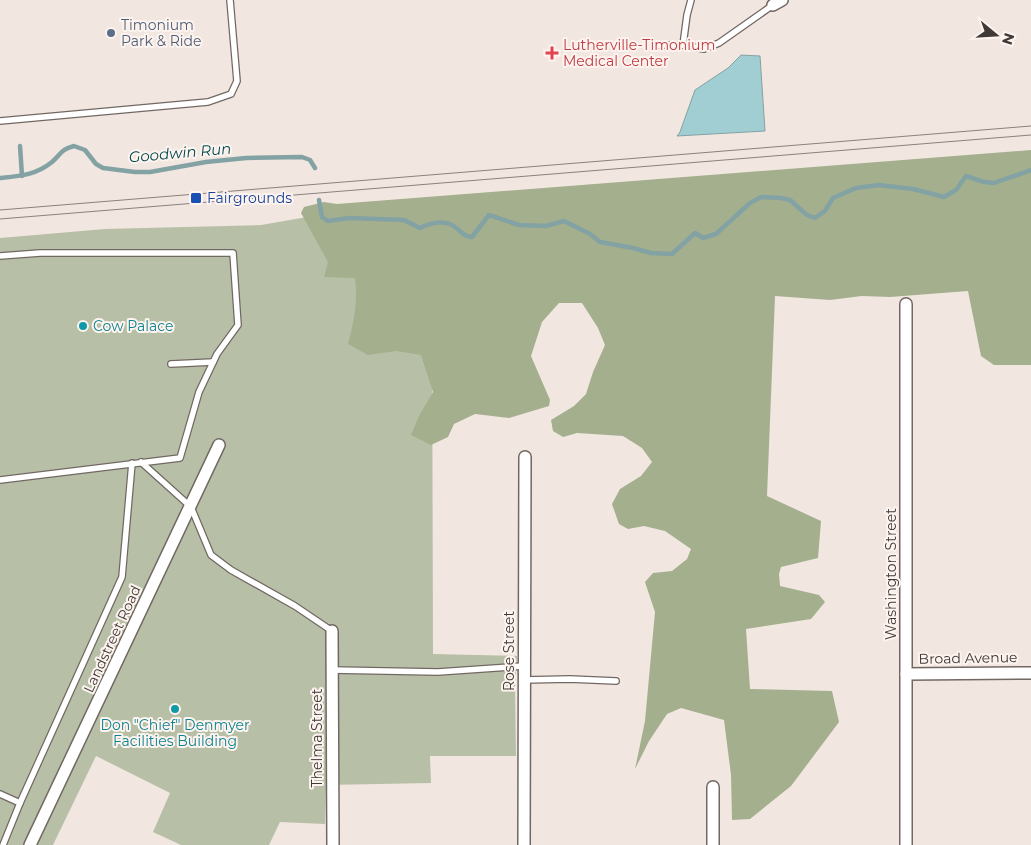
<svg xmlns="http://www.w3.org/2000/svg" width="1031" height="845" viewBox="0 0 1031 845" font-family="Montserrat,sans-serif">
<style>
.green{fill:#b7c0a7}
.forest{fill:#a4af8e}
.water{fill:#a0ced3;stroke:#83a2a4}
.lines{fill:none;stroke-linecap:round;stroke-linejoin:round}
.stream{stroke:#83a2a4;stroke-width:4.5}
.lane-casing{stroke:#726863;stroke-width:8}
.street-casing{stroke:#726863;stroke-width:14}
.lane{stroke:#fff;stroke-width:5.5}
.street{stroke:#fff;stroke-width:11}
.tram{stroke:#8a827e;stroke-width:1}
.service-dot{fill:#5c6f8a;stroke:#fef4ef;stroke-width:2}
.health-dot{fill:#e0444e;stroke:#fef4ef;stroke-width:2}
.transit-dot{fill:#1a4fb4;stroke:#fef4ef;stroke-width:2}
.culture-dot{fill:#0f9aa8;stroke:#fef4ef;stroke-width:2}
.labels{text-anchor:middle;stroke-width:4;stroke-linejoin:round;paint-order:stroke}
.service-label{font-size:14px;fill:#4e5e75;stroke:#fef4ef;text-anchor:start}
.health-label{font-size:14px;fill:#be3a42;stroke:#fef4ef;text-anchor:start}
.transit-label{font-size:14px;fill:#164399;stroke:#fef4ef;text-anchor:start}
.culture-label{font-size:14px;fill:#0d838f;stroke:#fef4ef;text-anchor:start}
.street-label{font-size:14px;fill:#3f3a38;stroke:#fef4ef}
.water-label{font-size:15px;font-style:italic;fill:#01494f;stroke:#fef4ef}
</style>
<rect width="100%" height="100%" fill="#f2e6e0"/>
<path class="green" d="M 371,206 L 432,287 L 433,654 L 517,656 L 515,686 L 516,756 L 430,756 L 431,783 L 326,785 L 325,824 L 280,822 L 269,845 L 181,845 L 153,832 L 170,793 L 96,756 L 53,845 L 0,845 L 0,238 L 105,229 L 261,225 Z"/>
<path class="forest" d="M 1031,150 L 1031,365 L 994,365 L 981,356 L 968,291 L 890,297 L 862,296 L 830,300 L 775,296 L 767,496 L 821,521 L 818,558 L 781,567 L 779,574 L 780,586 L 819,595 L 825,602 L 811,619 L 746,629 L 750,689 L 832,691 L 839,722 L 791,786 L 750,819 L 732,820 L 731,775 L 724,720 L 681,708 L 667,714 L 649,741 L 635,769 L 645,721 L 655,612 L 645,582 L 653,573 L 672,571 L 687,559 L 691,549 L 665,531 L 644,526 L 628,529 L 619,524 L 612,504 L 620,489 L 641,476 L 652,462 L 642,448 L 623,436 L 577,433 L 563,437 L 553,431 L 551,420 L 574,406 L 586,394 L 593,372 L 605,345 L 598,328 L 582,303 L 559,303 L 542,322 L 531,356 L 550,400 L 549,406 L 509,418 L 475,414 L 454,424 L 448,437 L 431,445 L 411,435 L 419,416 L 433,392 L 421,355 L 396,351 L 368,355 L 348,344 C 354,322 358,301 355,278 L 324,277 L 328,262 L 301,213 L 304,207 L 324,202 L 337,204 Z"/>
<path class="water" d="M 741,55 L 760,56 L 765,131 L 677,136 L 680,132 L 695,90 L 728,68 Z"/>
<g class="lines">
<g class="stream">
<path d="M 20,146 L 22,176"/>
<path d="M 0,178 C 20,176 36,175 52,162 C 62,153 60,150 74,146 L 85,150 L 96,164 L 103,168 L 135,172 L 150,172 L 206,162 L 246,158 L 302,157 L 310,160 L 315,168"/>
<path d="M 319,200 L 322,217 L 328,221 L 349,218 L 404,220 L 420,228 C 430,223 445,219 455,227 C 462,232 463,236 472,237 L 489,215 L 519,225 L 546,226 L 564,221 L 590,234 L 600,242 L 633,248 L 651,253 L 672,254 L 695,233 L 703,238 L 716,234 L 750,203 L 761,197 L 781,198 L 790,200 L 807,215 L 815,218 L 825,211 L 833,198 L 856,188 L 879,185 L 913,189 L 944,197 L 956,190 L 966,176 L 984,182 L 994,183 L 1031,170"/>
</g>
<g class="lane-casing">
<g id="lane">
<path d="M 658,45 L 683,45 L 704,49 L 719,43 L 773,5"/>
<path d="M 683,45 L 687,15 L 691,0"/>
<path d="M 0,121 L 208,102 L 231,94 L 237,81 L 230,0"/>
<path d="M 0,256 L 40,253 L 233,253 L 238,325 L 217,354 L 199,392 L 180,458 L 0,480"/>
<path d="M 171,364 L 213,362"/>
<path d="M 141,462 L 191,507 L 211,555 L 231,570 L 295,606 L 332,631"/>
<path d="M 332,670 L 438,672 L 524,666"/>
<path d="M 524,680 L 570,679 L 616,681"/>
<path d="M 0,794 L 20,803"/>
<path d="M 3,845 L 20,803 L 122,577 L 132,463"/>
</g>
</g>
<g class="street-casing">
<g id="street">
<path d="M 773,5 L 782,0"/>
<path d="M 332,631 L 333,845"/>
<path d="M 906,674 L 1031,673"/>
<path d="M 30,845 L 219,445"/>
<path d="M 524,845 L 525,457"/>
<path d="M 713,845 L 713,787"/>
<path d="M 906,845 L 906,304"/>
</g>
</g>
<use href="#lane" class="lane"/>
<use href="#street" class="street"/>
<g class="tram">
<path d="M 0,210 L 1031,126"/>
<path d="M 0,219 L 1031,135"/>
</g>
</g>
<circle class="service-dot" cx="111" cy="33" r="5"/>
<path class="health-dot" d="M549.5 45.5h5v5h5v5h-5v5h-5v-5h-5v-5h5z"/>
<rect class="transit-dot" x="190" y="192" width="12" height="12" rx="2.5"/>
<g class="culture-dot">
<circle cx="83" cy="326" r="5"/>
<circle cx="175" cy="709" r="5"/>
</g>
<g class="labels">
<g class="service-label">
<text x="121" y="30">Timonium<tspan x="121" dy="16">Park &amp; Ride</tspan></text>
</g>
<g class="health-label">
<text x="563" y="50">Lutherville-Timonium<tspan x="563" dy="16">Medical Center</tspan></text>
</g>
<g class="transit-label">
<text x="207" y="203">Fairgrounds</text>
</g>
<g class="culture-label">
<text x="93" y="331">Cow Palace</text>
<text x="175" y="730" text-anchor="middle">Don "Chief" Denmyer<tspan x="175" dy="16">Facilities Building</tspan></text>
</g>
<g class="street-label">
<text transform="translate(891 574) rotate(-90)" y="5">Washington Street</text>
<text transform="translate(112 639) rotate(-65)" y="5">Landstreet Road</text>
<text transform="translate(509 651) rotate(-90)" y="5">Rose Street</text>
<text transform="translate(968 658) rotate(-1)" y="5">Broad Avenue</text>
<text transform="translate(317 738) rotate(-90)" y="5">Thelma Street</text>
</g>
<g class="water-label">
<text transform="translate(180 153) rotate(-5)" y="5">Goodwin Run</text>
</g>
</g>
<g transform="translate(996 35) rotate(108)" stroke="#fef4ef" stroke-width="4" paint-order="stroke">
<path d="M0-4L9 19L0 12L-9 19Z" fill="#3f3a38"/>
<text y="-8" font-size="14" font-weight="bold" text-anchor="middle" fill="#3f3a38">N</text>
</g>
</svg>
